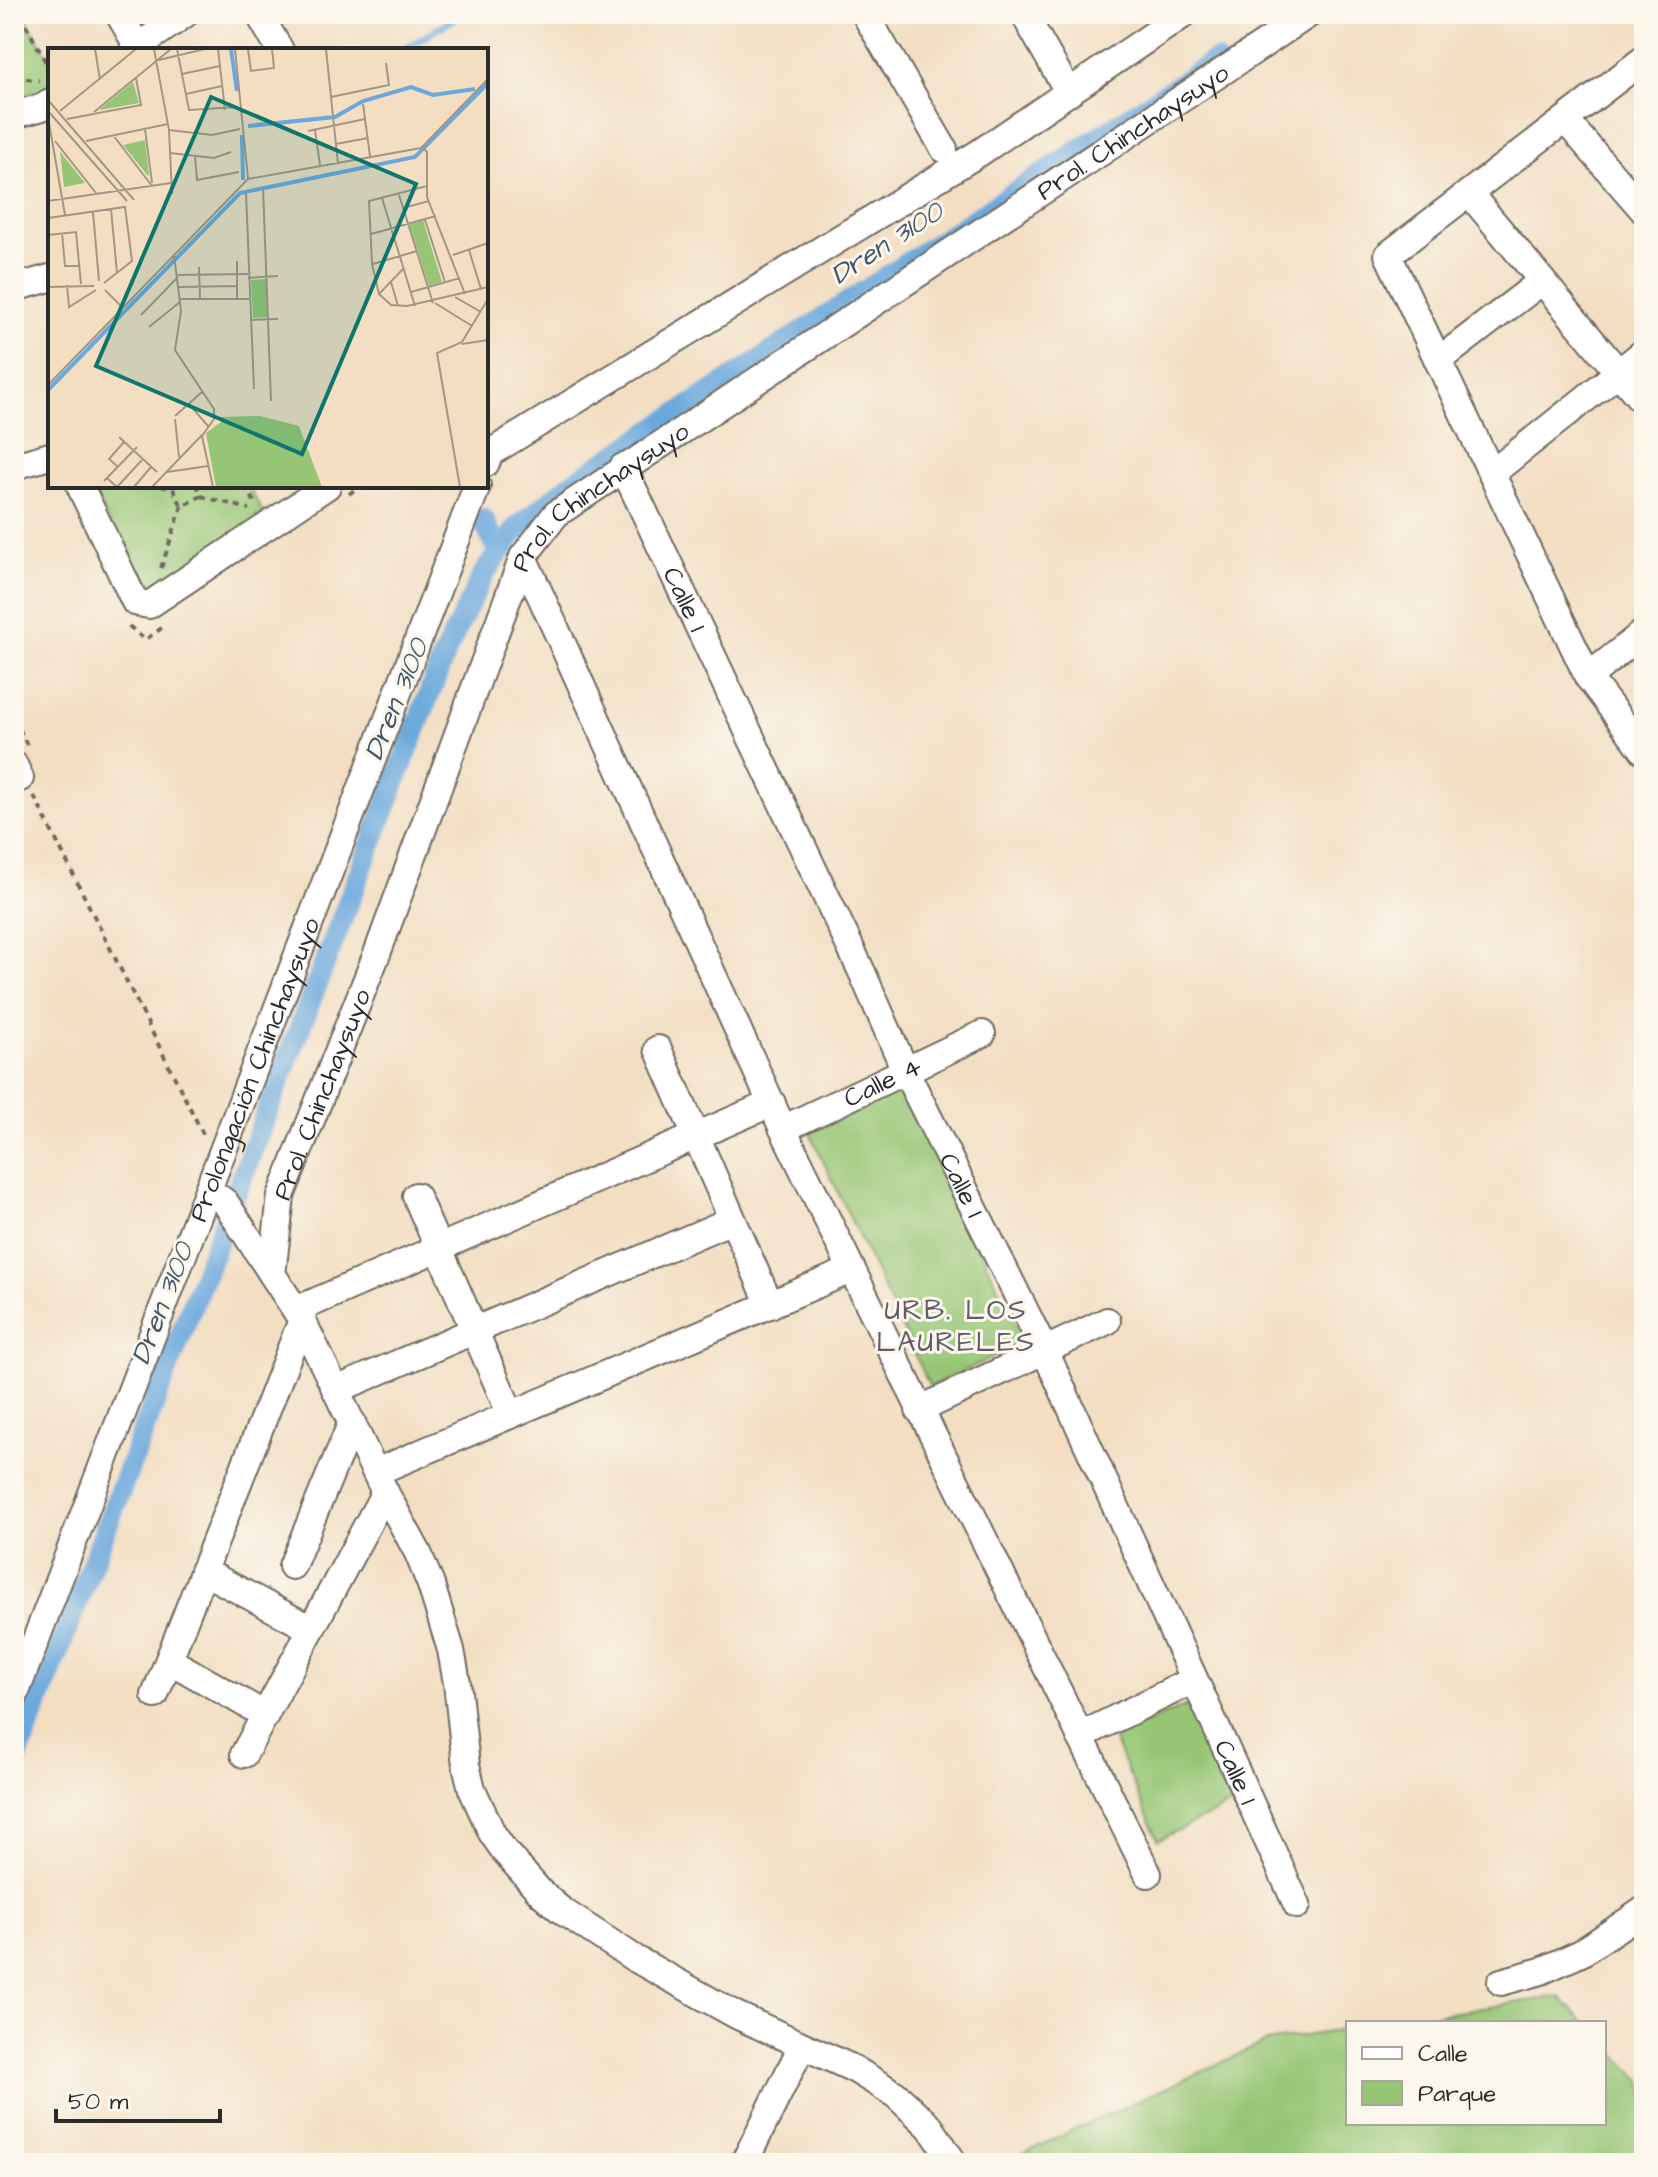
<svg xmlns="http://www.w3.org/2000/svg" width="1658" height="2177" viewBox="0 0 1658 2177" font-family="'Architects Daughter',sans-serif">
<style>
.green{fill:#96c675;stroke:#607850;stroke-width:2}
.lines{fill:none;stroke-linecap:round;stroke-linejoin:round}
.stream{stroke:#6ba8dd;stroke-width:7}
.canal{stroke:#6ba8dd;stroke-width:22}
.minor-casing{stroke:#716a60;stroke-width:30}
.path{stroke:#716a60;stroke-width:4;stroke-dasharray:6 6;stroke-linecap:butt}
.minor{stroke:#fff;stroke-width:26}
.labels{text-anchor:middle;stroke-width:6;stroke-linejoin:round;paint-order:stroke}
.street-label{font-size:26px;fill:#2b2b2b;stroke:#fbf7ec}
.water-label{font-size:28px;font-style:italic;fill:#415769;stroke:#fbf7ec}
.neighbourhood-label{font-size:28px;letter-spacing:2px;fill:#635b6a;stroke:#fbf7ec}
.inset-river{fill:none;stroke:#6ba8dd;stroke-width:4}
.inset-road{fill:none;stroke:#a39686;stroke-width:2}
.view{fill:#0f766e;fill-opacity:0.15;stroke:#0f766e;stroke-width:4}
.inset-edge{fill:none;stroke:#2b2b2b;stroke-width:4}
</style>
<rect width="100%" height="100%" fill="#fbf7ec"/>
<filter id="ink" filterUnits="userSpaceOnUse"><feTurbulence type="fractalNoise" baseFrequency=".0125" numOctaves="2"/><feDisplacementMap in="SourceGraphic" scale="16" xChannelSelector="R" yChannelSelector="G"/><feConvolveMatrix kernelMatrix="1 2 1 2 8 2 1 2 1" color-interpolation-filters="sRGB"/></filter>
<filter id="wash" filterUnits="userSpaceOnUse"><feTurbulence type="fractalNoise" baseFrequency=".006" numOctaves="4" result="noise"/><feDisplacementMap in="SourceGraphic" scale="32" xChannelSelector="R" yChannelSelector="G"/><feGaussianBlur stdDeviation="1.8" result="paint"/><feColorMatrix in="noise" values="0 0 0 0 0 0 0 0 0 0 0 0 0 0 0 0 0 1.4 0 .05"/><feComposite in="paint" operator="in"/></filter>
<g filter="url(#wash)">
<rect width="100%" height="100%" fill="#f3dec2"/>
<g class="green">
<path d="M 14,14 L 24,14 L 50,61 L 50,87 L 34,97 L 14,103 Z"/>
<path d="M 91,486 L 248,486 L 267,519 L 154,597 L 143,593 Z"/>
<path d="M 904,1087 L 1024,1343 L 930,1387 L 810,1133 Z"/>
<path d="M 1187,1705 L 1233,1804 L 1158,1840 L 1113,1738 Z"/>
<path d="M 1559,1996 L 1585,2023 L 1386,2023 Z"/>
<path d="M 1348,2029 L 1348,2123 L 1604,2123 L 1604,2042 L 1644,2083 L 1644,2163 L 1002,2163 L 1266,2042 Z"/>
</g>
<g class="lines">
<path class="stream" d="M 403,50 L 462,14"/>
<g class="canal">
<path d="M 483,519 L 499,553"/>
<path d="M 14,1765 L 445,653 L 484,573 L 499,553 L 518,527 L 570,485 L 1215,61"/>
</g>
</g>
</g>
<g filter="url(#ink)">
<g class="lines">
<g class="minor-casing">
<g id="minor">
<path d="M 119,14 L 138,47"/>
<path d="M 259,14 L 280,50"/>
<path d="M 865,14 L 944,149"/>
<path d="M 1024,14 L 1069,93"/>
<path d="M 133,50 L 185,14"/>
<path d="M 1644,59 L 1388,255 L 1588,677 L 1644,751"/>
<path d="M 14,115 L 42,107 L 50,102"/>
<path d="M 1566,121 L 1644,211"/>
<path d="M 1469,193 L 1644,403"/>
<path d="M 14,288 L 50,278"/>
<path d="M 1438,361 L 1542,281"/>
<path d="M 486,463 L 490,453 L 979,153 L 1184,14"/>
<path d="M 14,466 L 50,456"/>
<path id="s1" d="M 623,467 L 861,970 L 905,1070 L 1045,1351 L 1297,1905"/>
<path d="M 1492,473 L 1644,352"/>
<path d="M 80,486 L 135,602 L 149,605 L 327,486"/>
<path d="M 523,557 L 783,1129 L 1148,1874"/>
<path d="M 1588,677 L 1644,632"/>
<path d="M 14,765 L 20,778"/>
<path d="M 658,1049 L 770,1305"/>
<path id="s2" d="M 783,1129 L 982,1034"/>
<path d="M 209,1191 L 225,1202 L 302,1320 L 385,1492 L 418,1553 L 431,1585 L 451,1650 L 457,1683 L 466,1765 L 472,1789 L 492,1833 L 505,1852 L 541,1893 L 562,1911 L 634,1958 L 736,2015 L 854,2069 L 895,2094 L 930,2127 L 954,2163"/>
<path d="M 416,1196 L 511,1415"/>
<path id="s3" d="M 272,1274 L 281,1196 L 378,951 L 523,557 L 556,514 L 1309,14"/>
<path d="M 296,1310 L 772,1103"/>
<path d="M 336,1390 L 732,1220"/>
<path d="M 919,1410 L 1107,1321"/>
<path d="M 376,1472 L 851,1270"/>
<path d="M 292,1566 L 352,1422"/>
<path d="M 203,1571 L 311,1629"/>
<path d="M 169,1660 L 265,1715"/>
<path d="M 155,1695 L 302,1320"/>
<path id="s4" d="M 14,1697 L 477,486"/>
<path d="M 1080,1736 L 1194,1680"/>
<path d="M 244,1754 L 385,1492"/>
<path d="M 1501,1982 L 1541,1971 L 1581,1953 L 1644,1910"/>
<path d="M 744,2163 L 802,2046"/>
</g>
</g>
<g class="path">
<path d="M 20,14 L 50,70"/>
<path d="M 14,78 L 39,80"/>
<path d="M 161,486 L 173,489 L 182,506 L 201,496 L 197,486"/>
<path d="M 245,486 L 256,505"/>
<path d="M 349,494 L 360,486"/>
<path d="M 201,496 L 249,509"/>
<path d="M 161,568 L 182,506"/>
<path d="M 129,626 L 145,640 L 166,625"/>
<path d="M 14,718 L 27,745"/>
<path d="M 34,796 L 203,1134"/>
</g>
<use href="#minor" class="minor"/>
</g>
</g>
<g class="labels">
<g class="street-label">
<text dy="9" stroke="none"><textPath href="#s3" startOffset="1508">Prol. Chinchaysuyo</textPath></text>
<text dy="9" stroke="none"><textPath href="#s3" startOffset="860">Prol. Chinchaysuyo</textPath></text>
<text dy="9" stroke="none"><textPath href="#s1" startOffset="146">Calle 1</textPath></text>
<text dy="9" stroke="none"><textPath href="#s4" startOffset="672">Prolongación Chinchaysuyo</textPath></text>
<text dy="9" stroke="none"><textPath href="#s2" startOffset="110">Calle 4</textPath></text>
<text dy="9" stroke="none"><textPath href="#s3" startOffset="188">Prol. Chinchaysuyo</textPath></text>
<text dy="9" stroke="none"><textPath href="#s1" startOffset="794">Calle 1</textPath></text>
<text dy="9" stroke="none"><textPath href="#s1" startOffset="1442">Calle 1</textPath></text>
</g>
<g class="water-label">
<text transform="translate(886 242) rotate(-33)" y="10">Dren 3100</text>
<text transform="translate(395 699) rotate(-68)" y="10">Dren 3100</text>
<text transform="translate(161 1303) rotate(-69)" y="10">Dren 3100</text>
</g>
<g class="neighbourhood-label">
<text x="956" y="1319">URB. LOS<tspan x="956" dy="32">LAURELES</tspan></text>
</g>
</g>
<g transform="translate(48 48)">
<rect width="440" height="440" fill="#f3dec2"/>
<path d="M 85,34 L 91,55 L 52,62 L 53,60 ZM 97,92 L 101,127 L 100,128 L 75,97 ZM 12,103 L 17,110 L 37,135 L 16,139 ZM 375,172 L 394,234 L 381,238 L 361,176 ZM 218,231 L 219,269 L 205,270 L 203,232 ZM 212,368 L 251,378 L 274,439 L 168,439 L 158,385 L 173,374 L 171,369 Z" fill="#96c675"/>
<path class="inset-river" d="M 183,1 L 189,43M 200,78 L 287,69 L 315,53 L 363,39 L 385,47 L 427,41M 194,87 L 195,132M 0,342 L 192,145 L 367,109 L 440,35"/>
<path class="inset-road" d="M 47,1 L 52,32M 106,1 L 121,82 L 124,146M 129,1 L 141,62 L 190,59M 170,1 L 177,62M 187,1 L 200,130M 200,1 L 203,23 L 226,20 L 224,1M 278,1 L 290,116M 111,12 L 157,1M 134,26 L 172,18M 138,46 L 174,38M 283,49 L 341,37 L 338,15M 0,52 L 86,152M 315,56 L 322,108M 0,63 L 79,153M 12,63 L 88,1M 46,64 L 123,1M 0,69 L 17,167M 19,71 L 93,57 L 88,30M 97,81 L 104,135M 121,82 L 164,87 L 192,81M 267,82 L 272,117M 260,83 L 317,71M 65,87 L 104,138M 7,93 L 48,145M 38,93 L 120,76M 288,96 L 320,90M 374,99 L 379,104 L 379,149 L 417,246M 122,105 L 166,110 L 183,104M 147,108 L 149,132 L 191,124M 379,138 L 321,153 L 324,216 L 331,246 L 343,257 L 359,258 L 440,239M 215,139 L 223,353M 198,145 L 206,341M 351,147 L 385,255M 334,150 L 367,258M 0,153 L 123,135M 355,160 L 381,153M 63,161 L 69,225M 45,164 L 51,233M 0,170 L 77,159 L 84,213 L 56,235M 377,172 L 397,234M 14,185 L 17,218 L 32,218M 323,186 L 388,168M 0,187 L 28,184 L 33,236M 421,202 L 433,241M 126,207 L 133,263 L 127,302 L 166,361 L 166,371 L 154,388 L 165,439M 405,207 L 440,195M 189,213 L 189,251M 325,216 L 369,203M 151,219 L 152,251M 130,227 L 200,226M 200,230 L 230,228M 343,234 L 350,258M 19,237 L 21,259 L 48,242M 0,239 L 46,238M 131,239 L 189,238M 57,242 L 75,260M 363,244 L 412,230M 331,246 L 356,220M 407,249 L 433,264M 132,251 L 201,251M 387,255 L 424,278M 93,267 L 130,229M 202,272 L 230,271M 101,279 L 132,254M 414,296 L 440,292M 0,337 L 200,131 L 373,100 L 440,31M 141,356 L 160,378M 127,368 L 154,344M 127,371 L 131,409M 71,389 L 109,424M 70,419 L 61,411 L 76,394M 119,424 L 160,418M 59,430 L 69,439 L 94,412M 56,433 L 89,399M 86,439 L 103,419M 104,439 L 154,387M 412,439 L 389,305 L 414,294 L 440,251"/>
<path class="view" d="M 163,49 L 368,136 L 254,406 L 48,318 Z"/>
<rect width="440" height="440" class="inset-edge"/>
</g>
<rect width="1658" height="2177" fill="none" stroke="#fbf7ec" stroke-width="48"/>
<rect x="1346" y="2021" width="260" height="104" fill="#fbf7ec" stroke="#a8a59f" stroke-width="2"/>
<rect x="1362" y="2047" width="40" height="12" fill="#ffffff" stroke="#a8a59f" stroke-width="2"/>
<text x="1418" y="2061" font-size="24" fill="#2b2b2b">Calle</text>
<rect x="1362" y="2081" width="40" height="24" fill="#96c675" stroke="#a8a59f" stroke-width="2"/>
<text x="1418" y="2101" font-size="24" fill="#2b2b2b">Parque</text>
<path d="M56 2109v12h164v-12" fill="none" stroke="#2b2b2b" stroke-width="4"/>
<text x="68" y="2109" font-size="24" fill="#2b2b2b" stroke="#fbf7ec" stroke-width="6" paint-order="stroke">50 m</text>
</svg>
